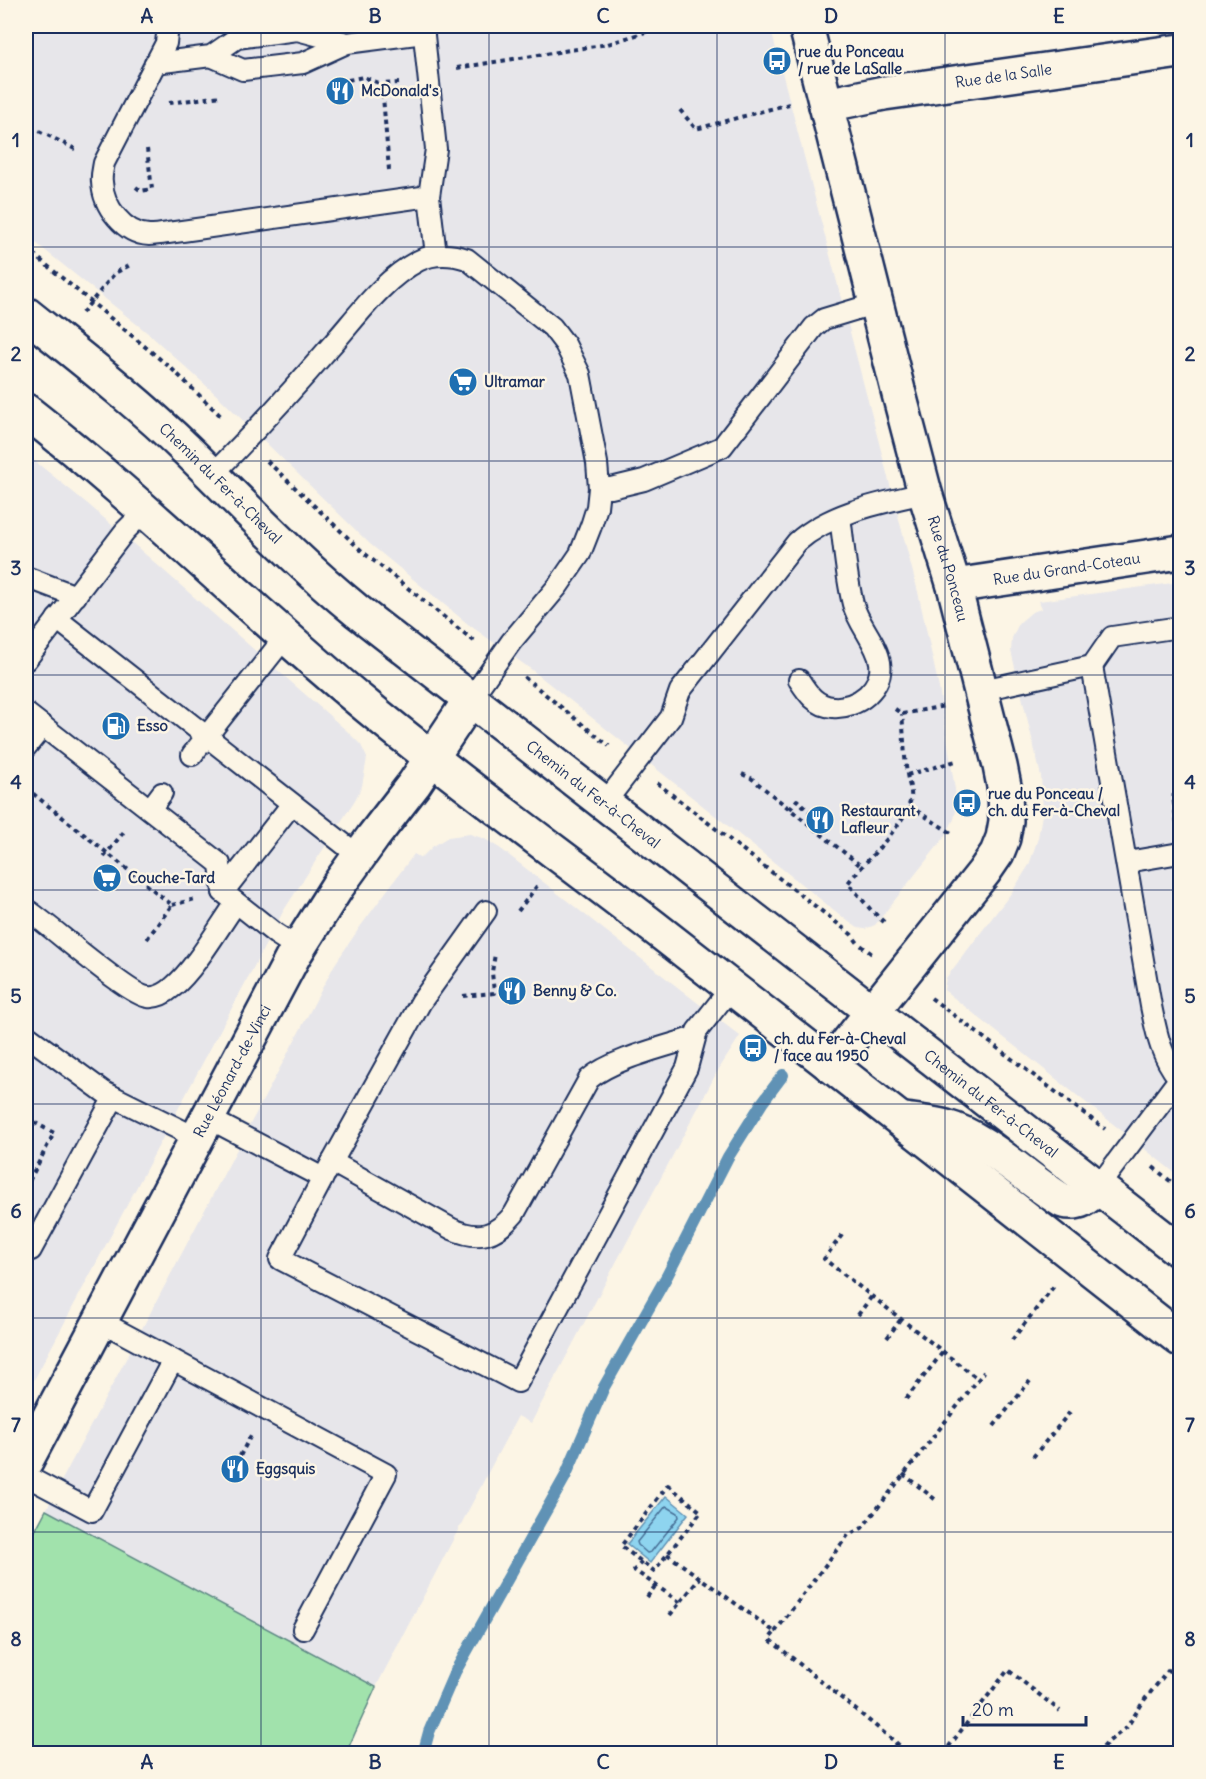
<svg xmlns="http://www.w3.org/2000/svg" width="1206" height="1779" viewBox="0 0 1206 1779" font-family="Delius,sans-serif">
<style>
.built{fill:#e7e6ea}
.green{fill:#a1e2ac;stroke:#5e8885;stroke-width:1.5}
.water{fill:#8ed4ef;stroke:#6092b5;stroke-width:1.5}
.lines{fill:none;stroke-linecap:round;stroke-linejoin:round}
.shore{stroke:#497198;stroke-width:1.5}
.stream{stroke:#6092b5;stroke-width:12}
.service-casing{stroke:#1b2f5e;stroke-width:24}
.minor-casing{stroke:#1b2f5e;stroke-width:38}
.tertiary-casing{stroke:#1b2f5e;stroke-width:38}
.path{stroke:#1b2f5e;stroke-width:4;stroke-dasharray:4.5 4.5;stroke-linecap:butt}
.service{stroke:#fcf5e5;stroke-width:20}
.minor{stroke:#fcf5e5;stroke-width:33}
.tertiary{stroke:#fcf5e5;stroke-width:33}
.grid{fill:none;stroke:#1b2f5e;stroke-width:1.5;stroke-opacity:0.55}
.labels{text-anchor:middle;stroke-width:5;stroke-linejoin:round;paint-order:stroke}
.poi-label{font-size:15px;font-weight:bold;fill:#1b2f5e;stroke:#fcf5e5;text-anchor:start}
.street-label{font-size:15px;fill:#1b2f5e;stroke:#fcf5e5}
.neatline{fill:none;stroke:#1b2f5e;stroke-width:2}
.grid-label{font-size:20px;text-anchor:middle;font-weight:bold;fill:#1b2f5e}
</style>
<rect width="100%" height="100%" fill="#fcf5e5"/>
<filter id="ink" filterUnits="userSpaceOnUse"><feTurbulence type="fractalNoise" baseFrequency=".0167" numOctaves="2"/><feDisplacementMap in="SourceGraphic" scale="12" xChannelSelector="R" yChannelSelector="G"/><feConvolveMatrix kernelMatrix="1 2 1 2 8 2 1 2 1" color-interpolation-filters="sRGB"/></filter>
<g filter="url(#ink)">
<g class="built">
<path d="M 26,26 L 770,26 L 918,592 L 939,688 L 956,796 L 957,806 L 954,819 L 944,838 L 875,925 L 865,929 L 858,928 L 849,922 L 532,670 L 468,624 L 370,544 L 222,400 L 149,334 L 26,235 Z"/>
<path d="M 26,454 L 89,505 L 347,731 L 361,745 L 367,758 L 362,786 L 355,800 L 284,910 L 26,1395 Z"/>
<path d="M 1180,582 L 1180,1177 L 944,990 L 946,978 L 1012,892 L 1029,865 L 1038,838 L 1043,809 L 1041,776 L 1011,651 L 1012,638 L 1019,623 L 1032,612 L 1041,609 L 1039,601 Z"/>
<path d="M 470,834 L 485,839 L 501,849 L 740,1036 L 717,1072 L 531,1423 L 518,1416 L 502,1446 L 376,1687 L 46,1510 L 335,964 L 360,927 L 414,854 L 421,858 L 432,847 L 448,837 Z"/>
</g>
<path class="green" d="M 46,1510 L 376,1687 L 346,1753 L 26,1753 L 26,1548 Z"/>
<path class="water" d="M 666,1496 L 688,1514 L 650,1563 L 627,1544 Z"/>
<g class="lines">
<path class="shore" d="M 666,1506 L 678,1513 L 679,1517 L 651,1552 L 647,1553 L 638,1545 L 637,1542 Z"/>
<path class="stream" d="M 423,1754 L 429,1732 L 455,1672 L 565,1477 L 604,1387 L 667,1276 L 728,1157 L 762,1103 L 783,1075"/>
<g class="service-casing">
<g id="service">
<path d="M 168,26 L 166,43 L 104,163 C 103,169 101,176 102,182 C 103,206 124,234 149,235 C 155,235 162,234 168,233 L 429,196"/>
<path d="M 423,26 L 436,149 L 429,196 L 436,255"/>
<path d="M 211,56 L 243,70 L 303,63 L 347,43 L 424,33"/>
<path d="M 155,63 L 211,56 L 237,38 L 297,30 L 347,43"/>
<path d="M 212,475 C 253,434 292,391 330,347 C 357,317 382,280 418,261 C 434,253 451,254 467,259 L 552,327 L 565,344 L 580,374 L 597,463 L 599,488 L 597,507 L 591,526 L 580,554 L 558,586 L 511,642 L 470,700"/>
<path d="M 599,488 L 611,488 L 644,480 L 722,447 L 814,327 L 824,319 L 877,303"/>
<path d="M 26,577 L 76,596"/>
<path d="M 57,619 L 359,856"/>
<path d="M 26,660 L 125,531 L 144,512"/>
<path d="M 1092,666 L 1112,637 L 1180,627"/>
<path d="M 799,680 C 808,694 816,706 833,707 C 845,708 858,703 867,695 C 901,663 861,635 853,604 C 846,576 844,545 840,517"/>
<path d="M 982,690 L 1092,666 L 1151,1006 C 1157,1035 1160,1054 1179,1079 L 1098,1187"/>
<path d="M 26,713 L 220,864 L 223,892"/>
<path d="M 26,747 L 43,726"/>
<path d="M 192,755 L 285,637"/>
<path d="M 292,804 L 223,892 L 276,934 L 298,948"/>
<path d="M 604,804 L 671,717 L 680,691 L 797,542 C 831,512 881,503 925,493"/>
<path d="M 150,809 L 162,793"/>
<path d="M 1127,862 L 1180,853"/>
<path d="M 26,909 C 49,924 129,996 148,997 C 157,998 166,993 173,987 C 195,969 219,927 236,903"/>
<path d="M 26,1035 L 104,1092 L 197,1138"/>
<path d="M 208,1118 L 323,1178 L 280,1259 L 518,1382 L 687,1068 L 697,1031 L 731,988"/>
<path d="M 332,1162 L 452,1229 C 479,1241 495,1236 514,1214 L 589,1079 C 612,1059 665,1047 695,1037"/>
<path d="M 326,1173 L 421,1002 L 486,911"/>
<path d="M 26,1247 L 31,1250 L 114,1097"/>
<path d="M 100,1321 L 386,1474 L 303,1629"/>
<path d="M 26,1476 L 92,1511 L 173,1360"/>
</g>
</g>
<g class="minor-casing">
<g id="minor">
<path id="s1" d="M 806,26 L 899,394 L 925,493 L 954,586 L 1000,766 L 1005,791 L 1006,821 L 1003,838 L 997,853 L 984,872 L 830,1065"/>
<path id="s2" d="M 826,105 L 884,93 L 1180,51"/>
<path id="s3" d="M 954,586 L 1180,552"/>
<path id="s4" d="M 26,1461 L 294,955 L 337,887 L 373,837 L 414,784 L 470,700"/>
</g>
</g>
<g class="tertiary-casing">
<g id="tertiary">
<path id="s5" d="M 26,314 C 81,358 139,403 190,453 C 245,507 297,562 357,611 L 1180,1251"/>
<path d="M 26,411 C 145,504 252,612 369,708 C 465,787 566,859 664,935 C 837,1069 1008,1204 1180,1339"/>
<path d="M 905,1120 C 918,1122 933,1123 946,1127 C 986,1138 1026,1179 1063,1201 C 1079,1205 1087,1198 1098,1187"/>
</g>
</g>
<g class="path">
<path d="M 457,68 L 608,44 L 661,27"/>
<path d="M 348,80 L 363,77 L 382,84"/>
<path d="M 169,103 L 221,96"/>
<path d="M 680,110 L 696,129 L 789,104"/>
<path d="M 39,131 L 77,150"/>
<path d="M 389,170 L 382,84 L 399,83"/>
<path d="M 136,187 L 141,191 L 152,189 L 147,149"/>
<path d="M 26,248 L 172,369 L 223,418"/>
<path d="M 82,313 L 115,273 L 132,264"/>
<path d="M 267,461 L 364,553 L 474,641"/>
<path d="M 524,677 L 609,746"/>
<path d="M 895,709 L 902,714 L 945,706"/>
<path d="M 742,774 L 751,778 L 861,866"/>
<path d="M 907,775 L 956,761"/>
<path d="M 657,783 L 851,934 L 858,943 L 872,954"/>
<path d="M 26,788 L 172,905 L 147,939"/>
<path d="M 909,806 L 953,834"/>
<path d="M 790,809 L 797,800 L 809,811"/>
<path d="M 1177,823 L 1173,796 L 1180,795"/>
<path d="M 104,857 L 126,829"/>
<path d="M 172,905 L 195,899"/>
<path d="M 518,911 L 537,886"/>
<path d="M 884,922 L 871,910 L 848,883 C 864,862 908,823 911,797 C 912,790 908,782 907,774 C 904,754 904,734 902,714"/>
<path d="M 463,996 L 494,993 L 492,972 L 495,954"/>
<path d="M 931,998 L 1105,1129"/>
<path d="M 26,1118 L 54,1133 L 26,1187"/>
<path d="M 1153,1167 L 1180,1189"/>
<path d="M 842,1235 L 824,1259 L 978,1379"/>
<path d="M 858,1315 L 872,1296"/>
<path d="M 887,1338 L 901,1319"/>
<path d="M 1012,1340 L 1054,1286"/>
<path d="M 906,1399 L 943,1352"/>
<path d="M 994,1426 L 1030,1381"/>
<path d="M 240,1456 L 251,1435"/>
<path d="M 1033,1457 L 1070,1412"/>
<path d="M 903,1474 L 936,1500"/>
<path d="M 668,1485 L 701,1512 L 654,1571 L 621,1546 Z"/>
<path d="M 667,1554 L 775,1632 L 769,1639 L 910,1754"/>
<path d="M 642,1562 L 634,1570 L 681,1603"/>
<path d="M 647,1597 L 656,1585"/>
<path d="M 670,1615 L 700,1578"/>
<path d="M 775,1632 L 848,1535 L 862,1528 L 984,1372"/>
<path d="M 889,1754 L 897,1743"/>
<path d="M 943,1754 L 1008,1670 L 1060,1711"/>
<path d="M 1097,1754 L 1108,1742 L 1127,1727 L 1145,1699 L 1180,1656"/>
</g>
<use href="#service" class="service"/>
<use href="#minor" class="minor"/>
<use href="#tertiary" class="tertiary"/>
</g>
</g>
<path class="grid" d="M 261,26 L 261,1754M 489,26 L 489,1754M 717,26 L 717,1754M 945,26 L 945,1754M 26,247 L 1180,247M 26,461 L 1180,461M 26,675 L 1180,675M 26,890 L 1180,890M 26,1104 L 1180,1104M 26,1318 L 1180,1318M 26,1532 L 1180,1532"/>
<defs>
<g id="bus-disc" transform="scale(1.5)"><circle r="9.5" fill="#1f6fb2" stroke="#fcf5e5"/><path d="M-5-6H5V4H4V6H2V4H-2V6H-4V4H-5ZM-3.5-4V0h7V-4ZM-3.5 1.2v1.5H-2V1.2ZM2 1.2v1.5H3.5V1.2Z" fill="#fff"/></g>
<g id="restaurant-disc" transform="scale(1.5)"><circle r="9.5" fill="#1f6fb2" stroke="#fcf5e5"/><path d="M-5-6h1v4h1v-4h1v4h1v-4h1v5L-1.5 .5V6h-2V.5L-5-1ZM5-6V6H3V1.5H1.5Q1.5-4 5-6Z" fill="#fff"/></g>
<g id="supermarket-disc" transform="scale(1.5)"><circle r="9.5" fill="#1f6fb2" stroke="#fcf5e5"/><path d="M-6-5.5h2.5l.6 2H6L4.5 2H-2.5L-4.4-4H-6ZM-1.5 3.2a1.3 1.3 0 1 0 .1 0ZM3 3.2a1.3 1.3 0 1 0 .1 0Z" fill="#fff"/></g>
<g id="fuel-disc" transform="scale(1.5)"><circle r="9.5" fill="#1f6fb2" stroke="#fcf5e5"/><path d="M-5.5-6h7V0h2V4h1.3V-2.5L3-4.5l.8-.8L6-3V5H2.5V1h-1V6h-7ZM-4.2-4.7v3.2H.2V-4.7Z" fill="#fff"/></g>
</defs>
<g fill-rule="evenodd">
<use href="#bus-disc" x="777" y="61"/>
<use href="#restaurant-disc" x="340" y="91"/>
<use href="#supermarket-disc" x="463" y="382"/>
<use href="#fuel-disc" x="116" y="726"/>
<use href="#bus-disc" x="967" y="803"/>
<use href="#restaurant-disc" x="820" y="820"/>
<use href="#supermarket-disc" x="107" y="878"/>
<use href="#restaurant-disc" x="512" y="991"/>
<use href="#bus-disc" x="753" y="1048"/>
<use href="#restaurant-disc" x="235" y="1469"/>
</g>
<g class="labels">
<g class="poi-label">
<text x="798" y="57">rue du Ponceau<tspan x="798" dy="17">/ rue de LaSalle</tspan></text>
<text x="361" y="96">McDonald's</text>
<text x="484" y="387">Ultramar</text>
<text x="137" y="731">Esso</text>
<text x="988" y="799">rue du Ponceau /<tspan x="988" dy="17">ch. du Fer-à-Cheval</tspan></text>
<text x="841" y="816">Restaurant<tspan x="841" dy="17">Lafleur</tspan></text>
<text x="128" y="883">Couche-Tard</text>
<text x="533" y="996">Benny &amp; Co.</text>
<text x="774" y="1044">ch. du Fer-à-Cheval<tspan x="774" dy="17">/ face au 1950</tspan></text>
<text x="256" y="1474">Eggsquis</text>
</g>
<g class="street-label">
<text dy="5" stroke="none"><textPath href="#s2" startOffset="180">Rue de la Salle</textPath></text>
<text dy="5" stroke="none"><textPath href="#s5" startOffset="258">Chemin du Fer-à-Cheval</textPath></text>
<text dy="5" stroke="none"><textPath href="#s1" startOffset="561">Rue du Ponceau</textPath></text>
<text dy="5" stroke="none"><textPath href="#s3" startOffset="114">Rue du Grand-Coteau</textPath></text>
<text dy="5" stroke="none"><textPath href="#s5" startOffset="744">Chemin du Fer-à-Cheval</textPath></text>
<text dy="5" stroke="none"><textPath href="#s4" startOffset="441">Rue Léonard-de-Vinci</textPath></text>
<text dy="5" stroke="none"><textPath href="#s5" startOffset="1248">Chemin du Fer-à-Cheval</textPath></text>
</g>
</g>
<rect width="1206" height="1779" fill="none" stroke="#fcf5e5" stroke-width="66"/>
<path d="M963 1716v9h123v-9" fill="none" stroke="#1b2f5e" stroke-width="3"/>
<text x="972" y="1716" font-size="18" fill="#1b2f5e" stroke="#fcf5e5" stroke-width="4.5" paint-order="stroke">20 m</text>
<rect x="33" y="33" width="1140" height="1713" class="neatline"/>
<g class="grid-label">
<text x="147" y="23">A</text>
<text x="375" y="23">B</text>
<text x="603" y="23">C</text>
<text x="831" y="23">D</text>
<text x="1059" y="23">E</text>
<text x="16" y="147">1</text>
<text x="1190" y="147">1</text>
<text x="16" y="361">2</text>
<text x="1190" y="361">2</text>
<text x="16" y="575">3</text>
<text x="1190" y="575">3</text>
<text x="16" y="789">4</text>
<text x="1190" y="789">4</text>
<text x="16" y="1003">5</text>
<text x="1190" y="1003">5</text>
<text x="16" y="1218">6</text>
<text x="1190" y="1218">6</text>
<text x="16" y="1432">7</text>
<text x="1190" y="1432">7</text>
<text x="16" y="1646">8</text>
<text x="1190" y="1646">8</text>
<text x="147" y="1769">A</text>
<text x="375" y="1769">B</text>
<text x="603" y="1769">C</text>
<text x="831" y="1769">D</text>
<text x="1059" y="1769">E</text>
</g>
</svg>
